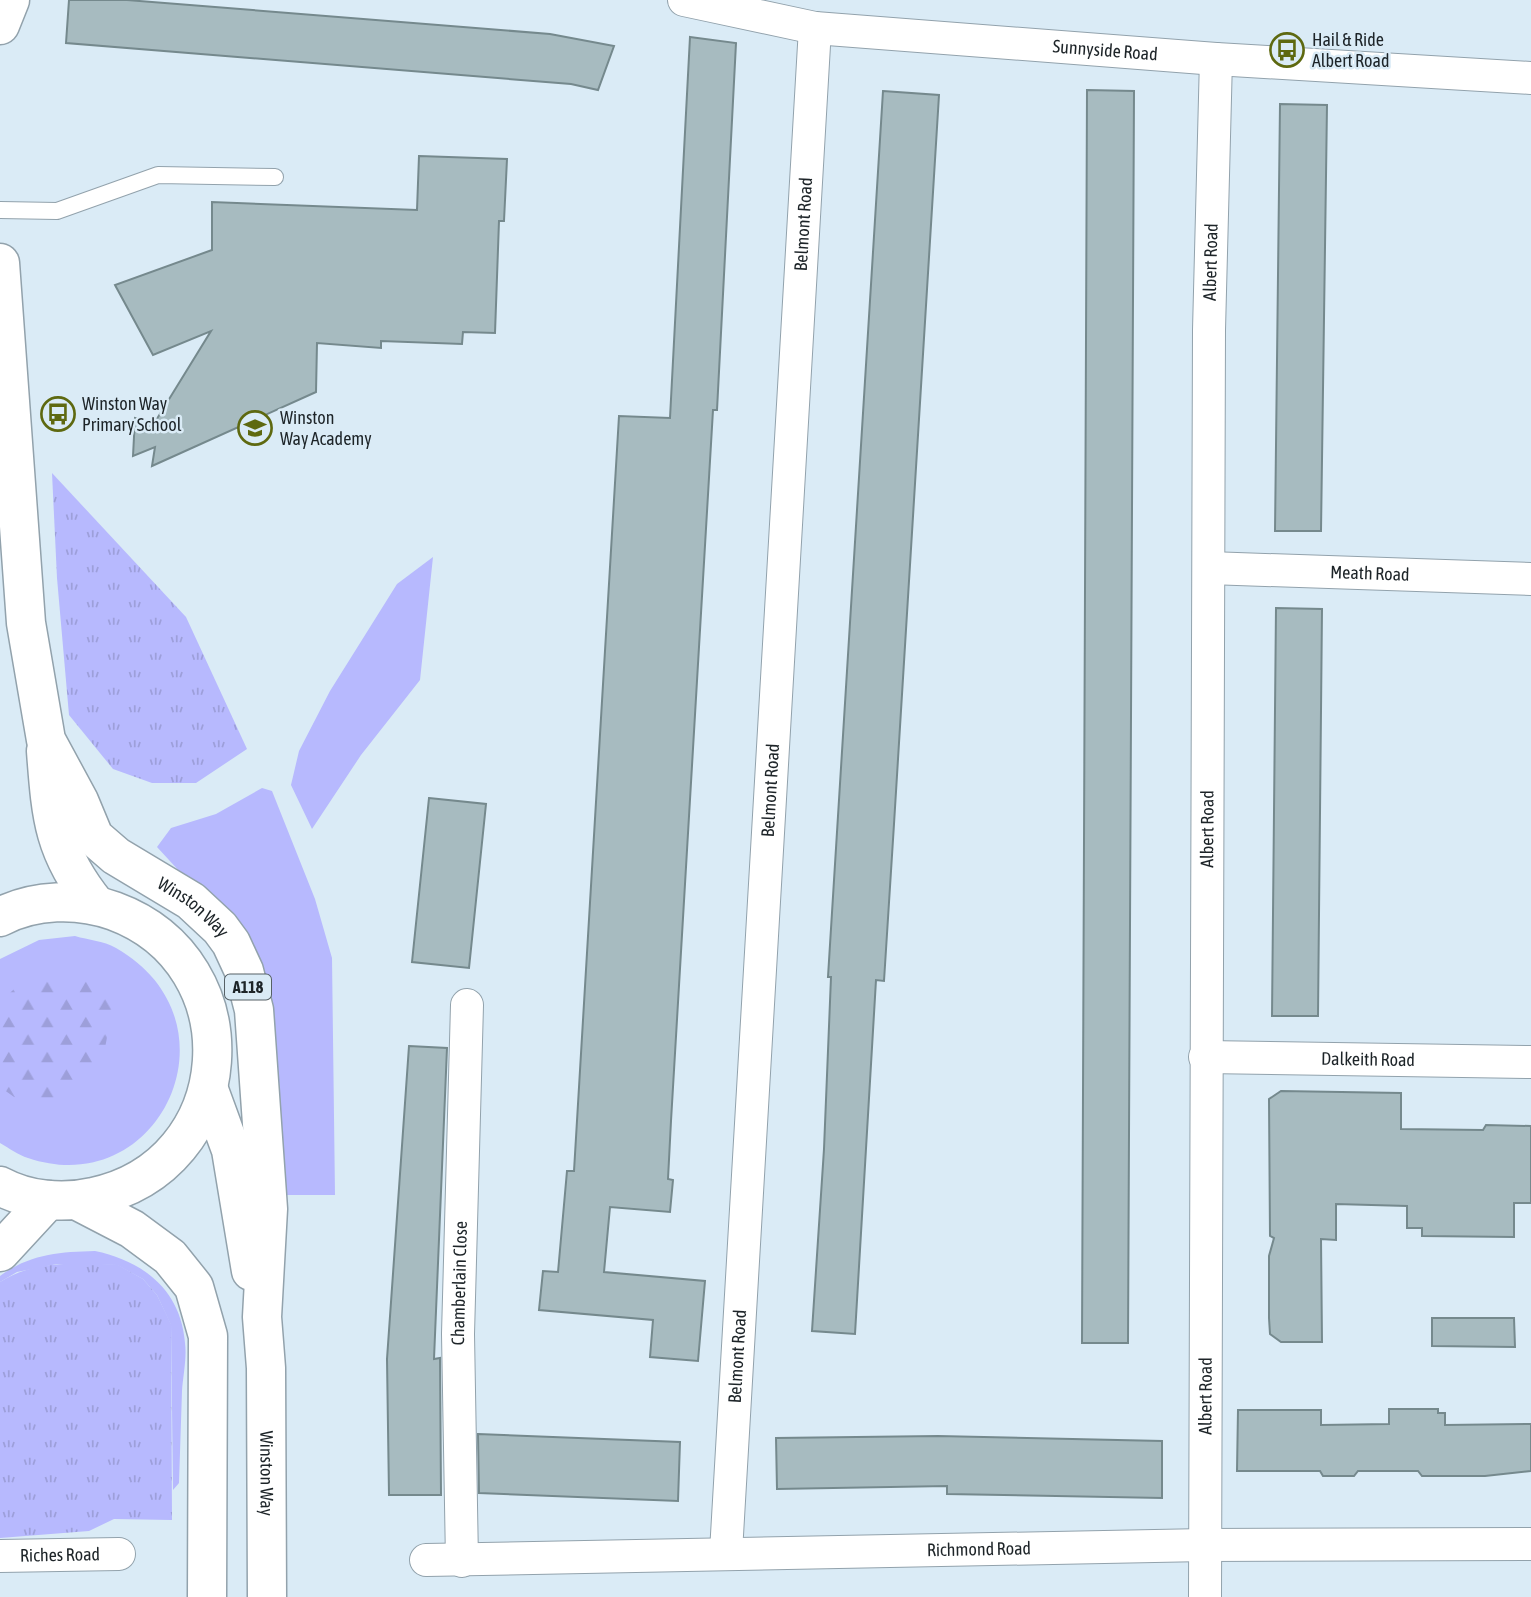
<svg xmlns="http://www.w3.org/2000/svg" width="1531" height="1597" viewBox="0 0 1531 1597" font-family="'Asap Condensed',sans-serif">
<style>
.grass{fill:#b7b9fe}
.forest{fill:url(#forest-firs)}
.park{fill:url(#park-tufts)}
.building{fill:#a7bbc0;stroke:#75898d;stroke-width:2}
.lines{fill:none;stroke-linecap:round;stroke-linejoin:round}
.lane-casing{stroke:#92a2ac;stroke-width:18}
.street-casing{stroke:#92a2ac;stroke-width:34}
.secondary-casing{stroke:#92a2ac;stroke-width:41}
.primary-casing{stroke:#92a2ac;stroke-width:41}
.lane{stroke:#fff;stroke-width:16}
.street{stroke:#fff;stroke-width:32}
.secondary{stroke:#fff;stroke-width:38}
.primary{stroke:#fff;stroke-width:38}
.labels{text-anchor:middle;stroke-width:5;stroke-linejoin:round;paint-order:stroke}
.shield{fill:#daebf6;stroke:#566066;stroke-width:2}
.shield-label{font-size:16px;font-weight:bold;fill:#1d2428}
.poi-label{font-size:18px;fill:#1d2428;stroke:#daebf6;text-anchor:start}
.street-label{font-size:18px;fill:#1d2428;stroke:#daebf6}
</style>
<defs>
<pattern id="forest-firs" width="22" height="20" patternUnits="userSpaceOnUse" patternTransform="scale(1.75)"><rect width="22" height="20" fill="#b7b9fe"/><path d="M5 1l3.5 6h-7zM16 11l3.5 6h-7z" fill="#9d9fda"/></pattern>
<pattern id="park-tufts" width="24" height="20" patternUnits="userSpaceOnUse" patternTransform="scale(1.75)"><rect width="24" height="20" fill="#b7b9fe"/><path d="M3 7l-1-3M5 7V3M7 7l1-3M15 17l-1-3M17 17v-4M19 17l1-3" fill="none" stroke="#9d9fda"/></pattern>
</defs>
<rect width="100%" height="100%" fill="#daebf6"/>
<g class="grass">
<path d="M 433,557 L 420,680 L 361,755 L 312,829 L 291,785 L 299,751 L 330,691 L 397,584 Z"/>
<path d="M 262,788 L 272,791 L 315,899 L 332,958 L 335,1195 L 285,1195 L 276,1089 L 204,898 L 157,847 L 171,828 L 216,814 Z"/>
<path d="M 75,936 C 88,940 105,941 116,948 C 244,1021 161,1203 28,1158 C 18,1155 9,1148 0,1143 L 0,959 L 39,940 Z"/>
<path d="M 95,1251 C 143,1261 181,1290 185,1343 C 187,1358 183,1376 182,1391 C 181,1422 180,1452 179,1483 L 173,1490 L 171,1325 L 157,1295 L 143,1279 L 117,1265 L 57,1264 L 17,1272 L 0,1282 L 0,1276 C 30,1254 59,1252 95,1251 Z"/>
</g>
<path class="forest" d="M 55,975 L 86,980 L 105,991 L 112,1011 L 101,1069 L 62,1103 L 24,1104 L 0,1087 L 0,1002 L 24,980 Z"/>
<g class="park">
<path d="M 52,473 L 186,617 L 247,749 L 196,783 L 152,783 L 113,769 L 69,715 L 57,578 Z"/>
<path d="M 85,1263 L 118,1265 L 143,1279 L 157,1295 L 171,1324 L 172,1520 L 114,1519 L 89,1531 L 0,1538 L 0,1282 C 27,1265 53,1264 85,1263 Z"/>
</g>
<g class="building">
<path d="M 69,0 L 127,0 L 550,34 L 614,46 L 598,90 L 571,84 L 66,43 Z"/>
<path d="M 690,37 L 736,43 L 717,410 L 713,410 L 671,1121 L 668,1179 L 673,1180 L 670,1212 L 610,1207 L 604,1272 L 705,1281 L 698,1361 L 650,1357 L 653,1320 L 539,1310 L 543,1271 L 558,1272 L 567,1171 L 574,1171 L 619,416 L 670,418 Z"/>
<path d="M 1087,90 L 1134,91 L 1128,1343 L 1082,1343 Z"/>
<path d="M 883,91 L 939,95 L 894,824 L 884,981 L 876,980 L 855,1334 L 812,1331 L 824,1149 L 831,977 L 828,977 Z"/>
<path d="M 1280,104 L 1327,105 L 1321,531 L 1275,531 Z"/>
<path d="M 419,156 L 507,159 L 504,221 L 499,221 L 495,333 L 463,332 L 462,344 L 381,341 L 381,348 L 317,343 L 316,392 L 152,466 L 155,447 L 133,456 L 135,418 L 155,422 L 211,331 L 153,355 L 115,285 L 212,250 L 212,202 L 417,210 Z"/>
<path d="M 1276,608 L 1322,609 L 1318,1016 L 1272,1016 Z"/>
<path d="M 429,798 L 486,804 L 469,968 L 412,962 Z"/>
<path d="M 409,1046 L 447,1048 L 434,1359 L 440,1358 L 441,1495 L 389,1495 L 387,1359 Z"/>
<path d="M 1281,1091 L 1401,1093 L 1401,1129 L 1483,1130 L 1486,1125 L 1531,1126 L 1531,1203 L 1514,1203 L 1514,1237 L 1422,1236 L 1422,1228 L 1407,1228 L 1407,1206 L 1336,1204 L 1336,1240 L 1321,1239 L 1322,1342 L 1281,1342 L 1270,1334 L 1269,1318 L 1269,1256 L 1274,1238 L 1270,1236 L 1269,1099 Z"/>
<path d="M 1432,1318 L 1514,1318 L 1515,1347 L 1432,1346 Z"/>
<path d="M 1389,1409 L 1438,1409 L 1438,1413 L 1445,1413 L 1445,1425 L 1531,1424 L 1531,1471 L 1485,1476 L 1422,1476 L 1418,1471 L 1358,1471 L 1354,1476 L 1323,1476 L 1320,1471 L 1237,1471 L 1238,1410 L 1321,1410 L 1321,1425 L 1389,1424 Z"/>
<path d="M 478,1434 L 680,1442 L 678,1501 L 479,1493 Z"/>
<path d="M 938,1436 L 1162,1441 L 1162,1498 L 947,1494 L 947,1486 L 777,1489 L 776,1438 Z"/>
</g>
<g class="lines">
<g class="lane-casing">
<path id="lane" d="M 0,210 L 57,211 L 158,175 L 275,177"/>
</g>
<g class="street-casing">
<g id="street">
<path id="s1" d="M 684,0 L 815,28 L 1216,59 L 1531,78"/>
<path id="s2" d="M 1209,568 L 1531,579"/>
<path id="s3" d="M 1205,1057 L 1531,1062"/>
<path id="s4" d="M 726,1552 L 815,28"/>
<path id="s5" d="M 0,1556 L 119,1554"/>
<path id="s6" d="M 426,1560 L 1205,1545 L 1531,1544"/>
<path id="s7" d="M 462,1561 L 458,1334 L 467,1005"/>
<path id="s8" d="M 1205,1597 L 1209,330 L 1216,59"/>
</g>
</g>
<g class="secondary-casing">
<path id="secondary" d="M 0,1252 L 48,1200"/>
</g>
<g class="primary-casing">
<g id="primary">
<path d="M 0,25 L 10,0"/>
<path id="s9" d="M 0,263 L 26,623 L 46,740 L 79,801 L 94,837 L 116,856 L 191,901 L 220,928 L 231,943 L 244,971 L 254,1010 L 268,1209 L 262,1317 L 266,1368 L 267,1597"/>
<path d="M 46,751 C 51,817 53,852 96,905"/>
<path d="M 0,917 C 34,899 78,898 114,911 C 255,963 241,1166 93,1197 C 63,1204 28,1201 0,1186"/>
<path d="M 209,1090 L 231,1150 L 251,1271"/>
<path d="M 78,1201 L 132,1229 L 170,1257 L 194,1287 L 208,1336 L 207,1597"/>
</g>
</g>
<use href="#lane" class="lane"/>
<use href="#street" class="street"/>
<use href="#secondary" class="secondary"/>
<use href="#primary" class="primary"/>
</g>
<defs>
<g id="bus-ring" transform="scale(1.75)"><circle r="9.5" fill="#daebf6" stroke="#5e6910" stroke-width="1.5"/><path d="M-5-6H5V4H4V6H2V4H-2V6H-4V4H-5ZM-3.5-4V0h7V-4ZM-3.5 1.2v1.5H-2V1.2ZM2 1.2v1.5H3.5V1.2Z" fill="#5e6910"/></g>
<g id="school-ring" transform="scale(1.75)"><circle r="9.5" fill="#daebf6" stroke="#5e6910" stroke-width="1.5"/><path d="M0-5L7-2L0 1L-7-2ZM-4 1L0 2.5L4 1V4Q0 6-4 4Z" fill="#5e6910"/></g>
</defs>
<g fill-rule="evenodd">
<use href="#bus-ring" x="1287" y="50"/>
<use href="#bus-ring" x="58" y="414"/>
<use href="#school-ring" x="255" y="428"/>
</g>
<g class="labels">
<rect class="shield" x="225" y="974.5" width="46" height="25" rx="5"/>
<g class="shield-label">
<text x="248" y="993">A118</text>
</g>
<g class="poi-label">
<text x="1312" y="46">Hail &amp; Ride<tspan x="1312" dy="21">Albert Road</tspan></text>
<text x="82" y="410">Winston Way<tspan x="82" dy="21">Primary School</tspan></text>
<text x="280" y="424">Winston<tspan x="280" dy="21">Way Academy</tspan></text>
</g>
<g class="street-label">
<text dy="6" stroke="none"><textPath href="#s1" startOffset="425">Sunnyside Road</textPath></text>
<text dy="6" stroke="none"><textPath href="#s4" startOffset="1330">Belmont Road</textPath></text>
<text dy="6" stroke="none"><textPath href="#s8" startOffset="1335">Albert Road</textPath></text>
<text dy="6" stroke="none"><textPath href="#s2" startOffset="161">Meath Road</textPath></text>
<text dy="6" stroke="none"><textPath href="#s4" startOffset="763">Belmont Road</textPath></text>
<text dy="6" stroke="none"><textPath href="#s8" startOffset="768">Albert Road</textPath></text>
<text dy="6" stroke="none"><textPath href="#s9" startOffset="710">Winston Way</textPath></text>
<text dy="6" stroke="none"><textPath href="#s3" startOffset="163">Dalkeith Road</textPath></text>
<text dy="6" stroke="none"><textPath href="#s7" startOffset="278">Chamberlain Close</textPath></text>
<text dy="6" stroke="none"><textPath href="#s4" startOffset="196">Belmont Road</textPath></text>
<text dy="6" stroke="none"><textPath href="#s8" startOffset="201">Albert Road</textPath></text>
<text dy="6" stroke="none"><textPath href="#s9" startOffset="1298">Winston Way</textPath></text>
<text dy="6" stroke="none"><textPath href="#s6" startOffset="553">Richmond Road</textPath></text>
<text dy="6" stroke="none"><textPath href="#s5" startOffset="60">Riches Road</textPath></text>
</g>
</g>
</svg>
